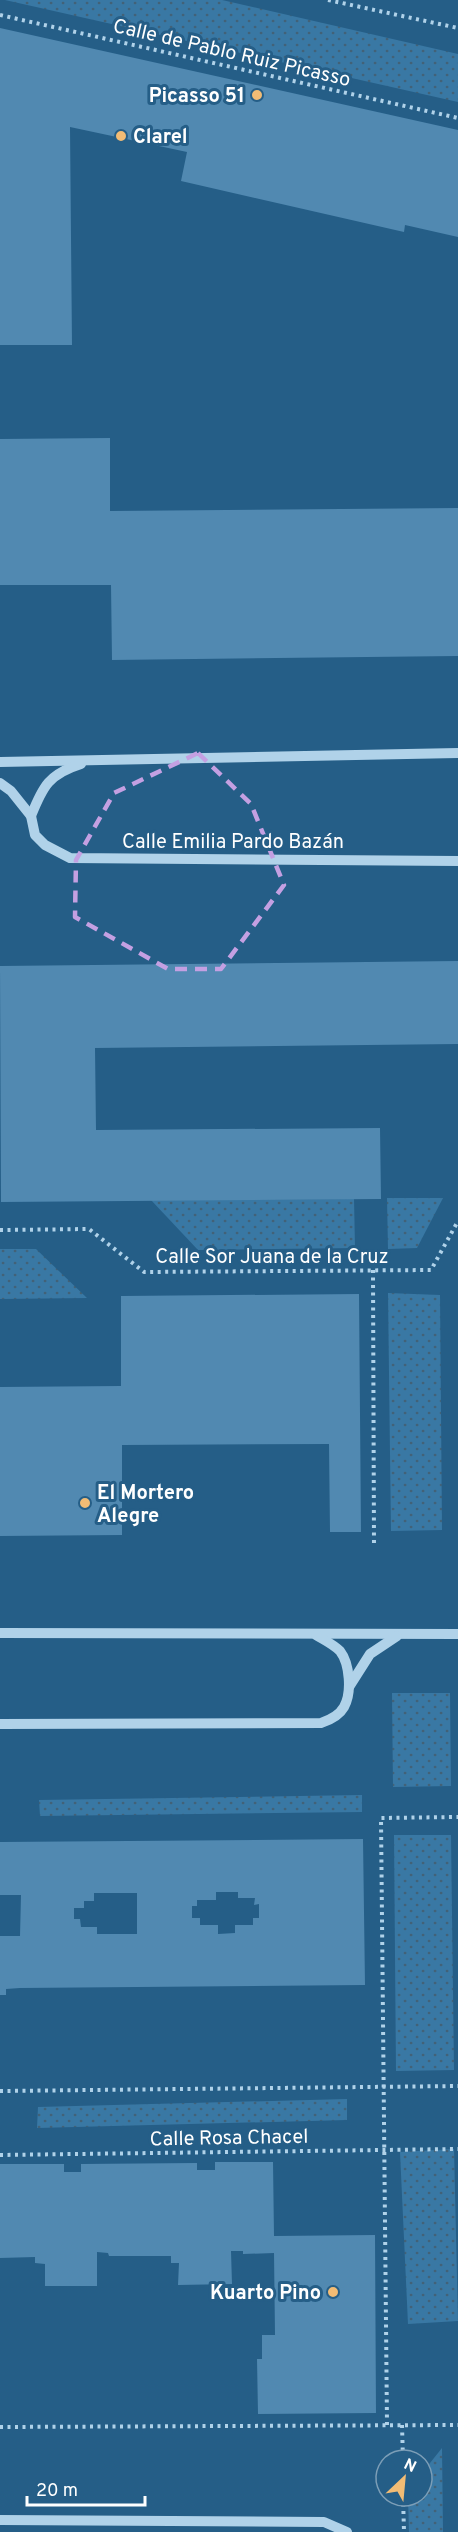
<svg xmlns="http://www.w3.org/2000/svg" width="458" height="2532" viewBox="0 0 458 2532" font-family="Overpass,sans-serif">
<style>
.grass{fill:url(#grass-dots)}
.building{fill:#5189b1;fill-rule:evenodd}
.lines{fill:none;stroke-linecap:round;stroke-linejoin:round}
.path{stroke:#b0d2e9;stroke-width:4;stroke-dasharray:3 4.5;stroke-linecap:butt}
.minor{stroke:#b0d2e9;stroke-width:10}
.marked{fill:none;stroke:#c4a0e2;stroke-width:4.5;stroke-dasharray:12 8;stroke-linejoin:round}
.poi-dot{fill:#f2bc75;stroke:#255e87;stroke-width:2}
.labels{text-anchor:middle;stroke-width:6;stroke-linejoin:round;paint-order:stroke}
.street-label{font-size:20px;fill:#fff;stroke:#255e87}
.poi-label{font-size:20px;font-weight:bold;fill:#fff;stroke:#255e87;text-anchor:end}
</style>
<defs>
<pattern id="grass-dots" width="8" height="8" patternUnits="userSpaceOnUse" patternTransform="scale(1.5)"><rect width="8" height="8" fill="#3978a4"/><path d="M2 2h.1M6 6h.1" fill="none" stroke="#426278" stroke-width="1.8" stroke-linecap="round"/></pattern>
</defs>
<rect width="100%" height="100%" fill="#255e87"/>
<g class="grass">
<path d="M 5,0 L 222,0 L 458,54 L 458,102 Z"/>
<path d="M 387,1198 L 443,1198 L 417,1248 L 388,1249 Z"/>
<path d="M 354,1199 L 355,1248 L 198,1250 L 151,1200 Z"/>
<path d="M 0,1249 L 36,1249 L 87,1298 L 0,1299 Z"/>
<path d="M 388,1293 L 440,1295 L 442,1530 L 391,1531 Z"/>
<path d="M 392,1693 L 450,1693 L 451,1786 L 393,1787 Z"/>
<path d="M 362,1795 L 362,1812 L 40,1816 L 39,1800 Z"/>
<path d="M 394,1835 L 451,1835 L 454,2070 L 396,2071 Z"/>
<path d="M 347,2099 L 347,2120 L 37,2128 L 38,2107 Z"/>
<path d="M 454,2149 L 458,2321 L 408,2324 L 400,2152 Z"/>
<path d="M 442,2448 L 443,2532 L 409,2532 L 408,2496 L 422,2496 L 422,2473 Z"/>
</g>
<g class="building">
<path d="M 0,28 L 458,130 L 458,237 L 405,225 L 404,232 L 181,181 L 187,152 L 70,127 L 72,345 L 0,345 Z"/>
<path d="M 110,438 L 110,511 L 458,508 L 458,656 L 112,660 L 111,585 L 0,585 L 0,439 Z"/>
<path d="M 458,961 L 458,1044 L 95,1048 L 96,1130 L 380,1128 L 381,1199 L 1,1202 L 0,966 Z"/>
<path d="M 359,1294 L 361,1532 L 330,1532 L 329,1444 L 122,1445 L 122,1535 L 0,1536 L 0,1387 L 121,1386 L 121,1296 Z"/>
<path d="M 363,1839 L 365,1985 L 20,1988 L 6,1989 L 6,1995 L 0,1995 L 0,1936 L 20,1936 L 21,1895 L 0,1895 L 0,1842 ZM 216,1892 L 238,1892 L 238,1898 L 255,1898 L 254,1905 L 259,1904 L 259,1918 L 253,1918 L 253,1925 L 235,1925 L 235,1933 L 218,1934 L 218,1925 L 200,1925 L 200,1918 L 192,1918 L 192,1906 L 197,1906 L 197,1900 L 216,1900 ZM 94,1893 L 137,1893 L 137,1934 L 97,1934 L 97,1927 L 81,1927 L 80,1919 L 74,1919 L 74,1908 L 84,1908 L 84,1901 L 94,1901 Z"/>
<path d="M 215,2162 L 273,2162 L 274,2236 L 375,2235 L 376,2413 L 258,2414 L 257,2359 L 262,2359 L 262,2335 L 275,2335 L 274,2253 L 243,2254 L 243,2251 L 231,2251 L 232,2284 L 178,2285 L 179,2263 L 171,2263 L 171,2256 L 109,2256 L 108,2253 L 97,2252 L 97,2286 L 45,2286 L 45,2264 L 35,2263 L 35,2257 L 0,2258 L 0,2164 L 64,2164 L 64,2172 L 81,2172 L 81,2164 L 197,2163 L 197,2170 L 215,2170 Z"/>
</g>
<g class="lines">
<g class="path">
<path d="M 328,0 L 458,28"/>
<path d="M 0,15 L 458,118"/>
<path d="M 0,1230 L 89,1229 L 144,1272 L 431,1270 L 458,1221"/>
<path d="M 373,1270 L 374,1546"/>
<path d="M 0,2091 L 458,2086"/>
<path d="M 0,2155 L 458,2149"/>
<path d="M 387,2425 L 381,1818 L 458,1817"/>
<path d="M 402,2425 L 403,2460"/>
<path d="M 0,2427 L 458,2425"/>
<path d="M 403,2496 L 404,2532"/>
</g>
<g class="minor">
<path d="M 0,762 L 458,753"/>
<path d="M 0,783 L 11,791 L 31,816 L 35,835 L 45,845 L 70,858 L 458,861"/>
<path d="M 31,816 C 43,786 49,774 81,764"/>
<path d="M 0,1633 L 458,1634"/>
<path d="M 349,1687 L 370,1654 L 397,1636"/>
<path d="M 0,1724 L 321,1723 C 330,1720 339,1716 344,1707 C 352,1693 350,1664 340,1651 C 333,1644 324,1640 316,1635"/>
<path d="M 0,2520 L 324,2522 L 347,2532"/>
</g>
</g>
<path class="marked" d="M 198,753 L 251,804 L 284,885 L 221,969 L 168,969 L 75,917 L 76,860 L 114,793 Z"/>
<g class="poi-dot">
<circle cx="257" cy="95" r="6"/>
<circle cx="121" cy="136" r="6"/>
<circle cx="85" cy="1503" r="6"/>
<circle cx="333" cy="2292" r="6"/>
</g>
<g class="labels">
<g class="street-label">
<text transform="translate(232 52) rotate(13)" y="7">Calle de Pablo Ruiz Picasso</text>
<text x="233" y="848">Calle Emilia Pardo Bazán</text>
<text x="272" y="1263">Calle Sor Juana de la Cruz</text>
<text transform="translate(229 2137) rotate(-1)" y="7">Calle Rosa Chacel</text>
</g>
<g class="poi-label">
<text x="245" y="102">Picasso 51</text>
<text x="133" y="143" text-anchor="start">Clarel</text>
<text x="97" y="1499" text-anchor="start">El Mortero<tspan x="97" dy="23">Alegre</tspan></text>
<text x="321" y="2299">Kuarto Pino</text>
</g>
</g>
<g transform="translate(404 2478) rotate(26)"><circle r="28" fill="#255e87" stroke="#7c9eb7" stroke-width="1.5"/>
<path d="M0-4.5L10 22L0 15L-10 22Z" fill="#f2bc75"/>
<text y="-9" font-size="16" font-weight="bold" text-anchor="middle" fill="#ffffff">N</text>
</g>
<path d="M27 2496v9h118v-9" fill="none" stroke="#ffffff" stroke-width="3"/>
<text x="36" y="2496" font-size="18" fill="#ffffff" stroke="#255e87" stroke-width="4.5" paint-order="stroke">20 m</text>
</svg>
